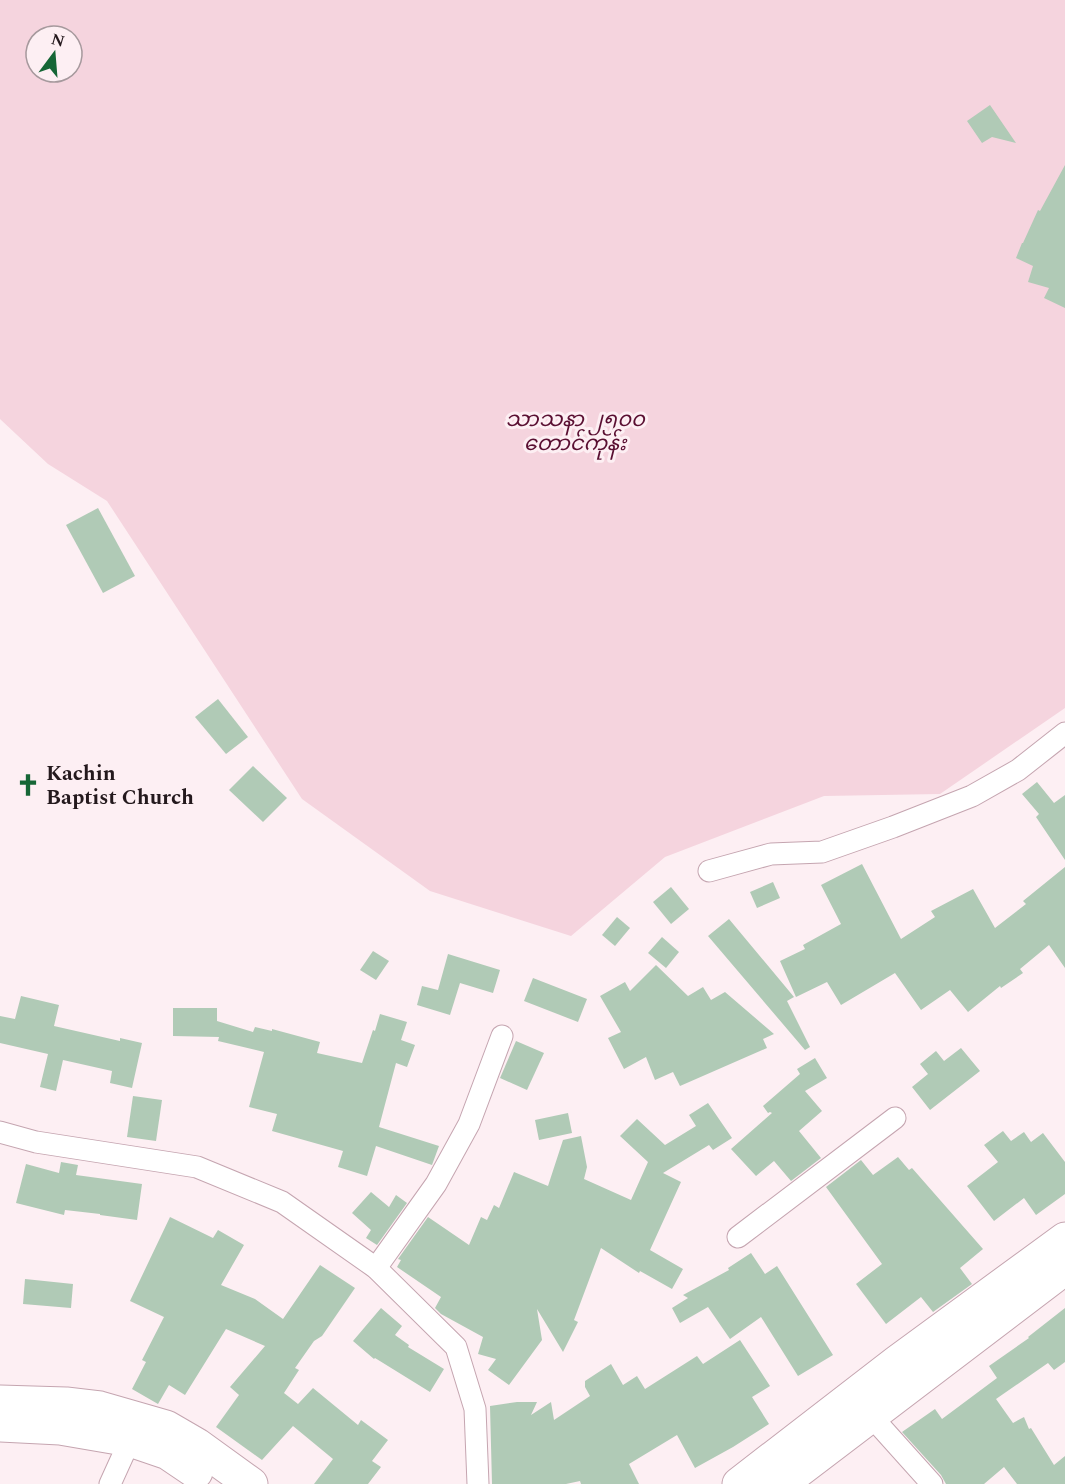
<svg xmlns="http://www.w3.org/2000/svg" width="1065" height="1484" viewBox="0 0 1065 1484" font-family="Spectral,'Noto Sans Myanmar',serif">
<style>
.green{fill:#f5d4de;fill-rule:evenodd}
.building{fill:#b0cab6}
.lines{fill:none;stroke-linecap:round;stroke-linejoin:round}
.street-casing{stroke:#c5a5b0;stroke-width:23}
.primary-casing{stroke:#c5a5b0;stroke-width:35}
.street{stroke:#fff;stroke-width:21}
.primary{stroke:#fff;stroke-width:33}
.labels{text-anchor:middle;stroke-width:6;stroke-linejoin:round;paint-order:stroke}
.park-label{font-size:21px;font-style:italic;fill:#5a0f32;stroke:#fdeff3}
.poi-label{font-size:21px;font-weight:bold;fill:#24191d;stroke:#fdeff3;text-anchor:start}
</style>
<rect width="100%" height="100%" fill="#fdeff3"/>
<path class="green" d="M 0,0 L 1065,0 L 1065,708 L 940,794 L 824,796 L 665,857 L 571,936 L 430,891 L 302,799 L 107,501 L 48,464 L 0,419 ZM 36,36 L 72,36 L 72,72 L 36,72 Z"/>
<g class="building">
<path d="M 990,105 L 1016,143 L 992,137 L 982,143 L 967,121 Z"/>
<path d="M 1065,165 L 1065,308 L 1044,298 L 1049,288 L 1028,282 L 1033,266 L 1016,258 L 1022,243 L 1023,243 L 1038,210 L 1040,211 Z"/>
<path d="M 98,508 L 135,576 L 103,593 L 66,525 Z"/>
<path d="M 218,699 L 248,737 L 226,754 L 195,717 Z"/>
<path d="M 253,766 L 287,798 L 263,822 L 229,790 Z"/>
<path d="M 1037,782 L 1054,803 L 1065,795 L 1065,860 L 1036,817 L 1039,814 L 1022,794 Z"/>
<path d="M 862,864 L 901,939 L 935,917 L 931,911 L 973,889 L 995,928 L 1026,904 L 1023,901 L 1065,867 L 1065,968 L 1049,945 L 1020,969 L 1023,973 L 1001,988 L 1000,986 L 968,1012 L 950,990 L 921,1010 L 895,973 L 841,1005 L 827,982 L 796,997 L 780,961 L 805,949 L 803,945 L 841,924 L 821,885 Z"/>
<path d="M 773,882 L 780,898 L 757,908 L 750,892 Z"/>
<path d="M 671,887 L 689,909 L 671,924 L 653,902 Z"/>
<path d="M 617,917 L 630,928 L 615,946 L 602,935 Z"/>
<path d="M 729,919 L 794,997 L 787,1001 L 810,1047 L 805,1050 L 708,936 Z"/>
<path d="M 662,937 L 679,952 L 666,968 L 648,953 Z"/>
<path d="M 373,951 L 389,961 L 376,980 L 360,970 Z"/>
<path d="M 448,954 L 500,970 L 493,993 L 460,983 L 450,1015 L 417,1005 L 422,986 L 438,990 Z"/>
<path d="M 656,965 L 688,996 L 703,987 L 711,1000 L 725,992 L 774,1034 L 763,1039 L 767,1048 L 680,1086 L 673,1072 L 655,1080 L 646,1057 L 624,1069 L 608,1038 L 621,1032 L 600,996 L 625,982 L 630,991 Z"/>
<path d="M 533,978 L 587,999 L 578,1022 L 524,1001 Z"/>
<path d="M 21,996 L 59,1005 L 54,1026 L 120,1041 L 120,1038 L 142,1043 L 132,1088 L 110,1083 L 112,1071 L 63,1060 L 56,1091 L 40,1087 L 48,1054 L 0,1043 L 0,1016 L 15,1019 Z"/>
<path d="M 173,1008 L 217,1008 L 217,1021 L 253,1032 L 255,1027 L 272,1031 L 272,1029 L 320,1042 L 317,1053 L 362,1063 L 373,1030 L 375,1031 L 380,1014 L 407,1022 L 401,1040 L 415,1045 L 407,1067 L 396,1063 L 379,1127 L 439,1146 L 432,1165 L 376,1146 L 367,1176 L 338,1167 L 343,1151 L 272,1131 L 277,1114 L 249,1107 L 264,1052 L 218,1041 L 219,1037 L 173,1036 Z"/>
<path d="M 516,1041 L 544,1053 L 527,1090 L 500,1078 Z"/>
<path d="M 961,1048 L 980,1071 L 930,1110 L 912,1087 L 928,1074 L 920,1064 L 936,1051 L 944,1061 Z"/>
<path d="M 815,1058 L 827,1078 L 805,1091 L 822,1111 L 799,1131 L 821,1158 L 791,1181 L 774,1161 L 756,1176 L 731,1149 L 772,1113 L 770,1112 L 768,1113 L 763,1106 L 800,1074 L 797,1069 Z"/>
<path d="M 133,1096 L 162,1100 L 156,1141 L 127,1137 Z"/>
<path d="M 708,1103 L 732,1138 L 713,1150 L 709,1145 L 663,1173 L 681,1182 L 650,1250 L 683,1269 L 672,1289 L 640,1271 L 639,1273 L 601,1248 L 574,1320 L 578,1322 L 563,1352 L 537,1309 L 542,1340 L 509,1385 L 488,1370 L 496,1359 L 478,1354 L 483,1337 L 441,1314 L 435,1308 L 441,1297 L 397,1267 L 401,1260 L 398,1259 L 428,1217 L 469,1245 L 481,1217 L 487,1220 L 494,1205 L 499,1208 L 514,1172 L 548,1186 L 563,1140 L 581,1136 L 587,1167 L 584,1179 L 631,1200 L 648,1162 L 620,1136 L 637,1119 L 665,1145 L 696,1126 L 689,1115 Z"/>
<path d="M 568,1113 L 572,1133 L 539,1140 L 535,1120 Z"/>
<path d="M 1003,1131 L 1011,1141 L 1024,1132 L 1031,1142 L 1043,1133 L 1065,1162 L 1065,1194 L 1036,1215 L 1024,1198 L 994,1221 L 967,1186 L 998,1162 L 984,1145 Z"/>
<path d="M 898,1157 L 909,1170 L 912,1168 L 983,1249 L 960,1268 L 972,1284 L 933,1312 L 921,1297 L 886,1324 L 856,1284 L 882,1264 L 826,1187 L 861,1160 L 873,1175 Z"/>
<path d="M 61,1162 L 78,1165 L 76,1175 L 142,1184 L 137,1220 L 100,1215 L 100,1214 L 65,1210 L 64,1215 L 16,1203 L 26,1164 L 59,1173 Z"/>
<path d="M 371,1192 L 389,1207 L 396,1195 L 407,1203 L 377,1245 L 366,1238 L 371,1230 L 352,1213 Z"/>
<path d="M 170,1217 L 213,1238 L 218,1230 L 244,1245 L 221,1285 L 255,1299 L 283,1319 L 320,1265 L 355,1288 L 322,1336 L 314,1341 L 295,1368 L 299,1370 L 284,1393 L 298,1404 L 313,1388 L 358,1425 L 361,1420 L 388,1440 L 372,1461 L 381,1467 L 368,1484 L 314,1484 L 333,1459 L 293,1426 L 262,1460 L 216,1427 L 239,1395 L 230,1387 L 265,1346 L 226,1329 L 185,1395 L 169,1385 L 158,1404 L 132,1389 L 146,1362 L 142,1360 L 164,1317 L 130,1301 Z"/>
<path d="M 751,1253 L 765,1274 L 777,1266 L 833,1355 L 798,1376 L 761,1317 L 730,1339 L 708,1307 L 680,1323 L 672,1308 L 688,1298 L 683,1295 L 729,1270 L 728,1268 Z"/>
<path d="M 25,1279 L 73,1284 L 71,1308 L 23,1304 Z"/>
<path d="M 381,1308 L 402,1326 L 395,1335 L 409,1345 L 408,1347 L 444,1369 L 430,1392 L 375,1358 L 374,1359 L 353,1341 Z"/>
<path d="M 1065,1308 L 1065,1362 L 1054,1370 L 1048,1363 L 996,1399 L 1013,1423 L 1024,1417 L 1029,1429 L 1031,1428 L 1054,1465 L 1065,1456 L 1065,1484 L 1017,1484 L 1004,1467 L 984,1484 L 946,1484 L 941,1475 L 902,1432 L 935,1409 L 942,1419 L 997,1378 L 989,1366 L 1029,1338 L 1028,1337 Z"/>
<path d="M 740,1340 L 770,1386 L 752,1397 L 769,1424 L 733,1447 L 695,1468 L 677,1435 L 629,1464 L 639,1484 L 581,1484 L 580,1481 L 566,1484 L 492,1484 L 490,1406 L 517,1402 L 537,1402 L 531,1415 L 551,1402 L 554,1420 L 590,1396 L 585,1387 L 585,1381 L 611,1364 L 623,1385 L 637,1376 L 645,1389 L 697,1356 L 703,1364 Z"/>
</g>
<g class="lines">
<g class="street-casing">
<g id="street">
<path d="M 709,871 L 771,854 L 822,852 L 893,827 L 972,796 L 1018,770 L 1065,733"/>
<path d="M 0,1132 L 36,1142 L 197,1167 L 282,1202 L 376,1268 L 456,1347 L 475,1409 L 478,1484"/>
<path d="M 738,1237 L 895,1118"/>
<path d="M 376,1268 L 436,1184 L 469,1124 L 502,1036"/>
<path d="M 864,1405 L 871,1416 L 932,1484"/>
<path d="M 110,1484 L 130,1440 L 133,1429"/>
</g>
</g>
<g class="primary-casing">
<g id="primary">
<path d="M 0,1402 L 66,1404 L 100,1408 L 166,1427 L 197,1445 L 251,1484"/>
<path d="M 0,1425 L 60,1428 L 130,1440 L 168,1453 L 196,1472"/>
<path d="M 739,1484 L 897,1362 L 1065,1239"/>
<path d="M 781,1484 L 1065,1268"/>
</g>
</g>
<use href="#street" class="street"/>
<use href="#primary" class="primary"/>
</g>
<defs>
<g id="church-bare" transform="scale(1.8)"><path d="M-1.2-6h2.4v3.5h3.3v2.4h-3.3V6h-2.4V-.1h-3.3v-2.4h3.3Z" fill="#166636" stroke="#fdeff3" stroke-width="2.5" paint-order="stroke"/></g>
</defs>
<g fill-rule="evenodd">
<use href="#church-bare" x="28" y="785"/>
</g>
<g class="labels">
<g class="park-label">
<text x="575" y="426">သာသနာ ၂၅၀၀<tspan x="575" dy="24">တောင်ကုန်း</tspan></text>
</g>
<g class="poi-label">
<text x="46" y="780">Kachin<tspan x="46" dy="24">Baptist Church</tspan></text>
</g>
</g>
<g transform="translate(54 54) rotate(16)"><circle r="28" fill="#fdeff3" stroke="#a6999d" stroke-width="1.5"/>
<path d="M0-4.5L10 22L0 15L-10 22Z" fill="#166636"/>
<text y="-9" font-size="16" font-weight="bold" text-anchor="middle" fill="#24191d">N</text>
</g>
</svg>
